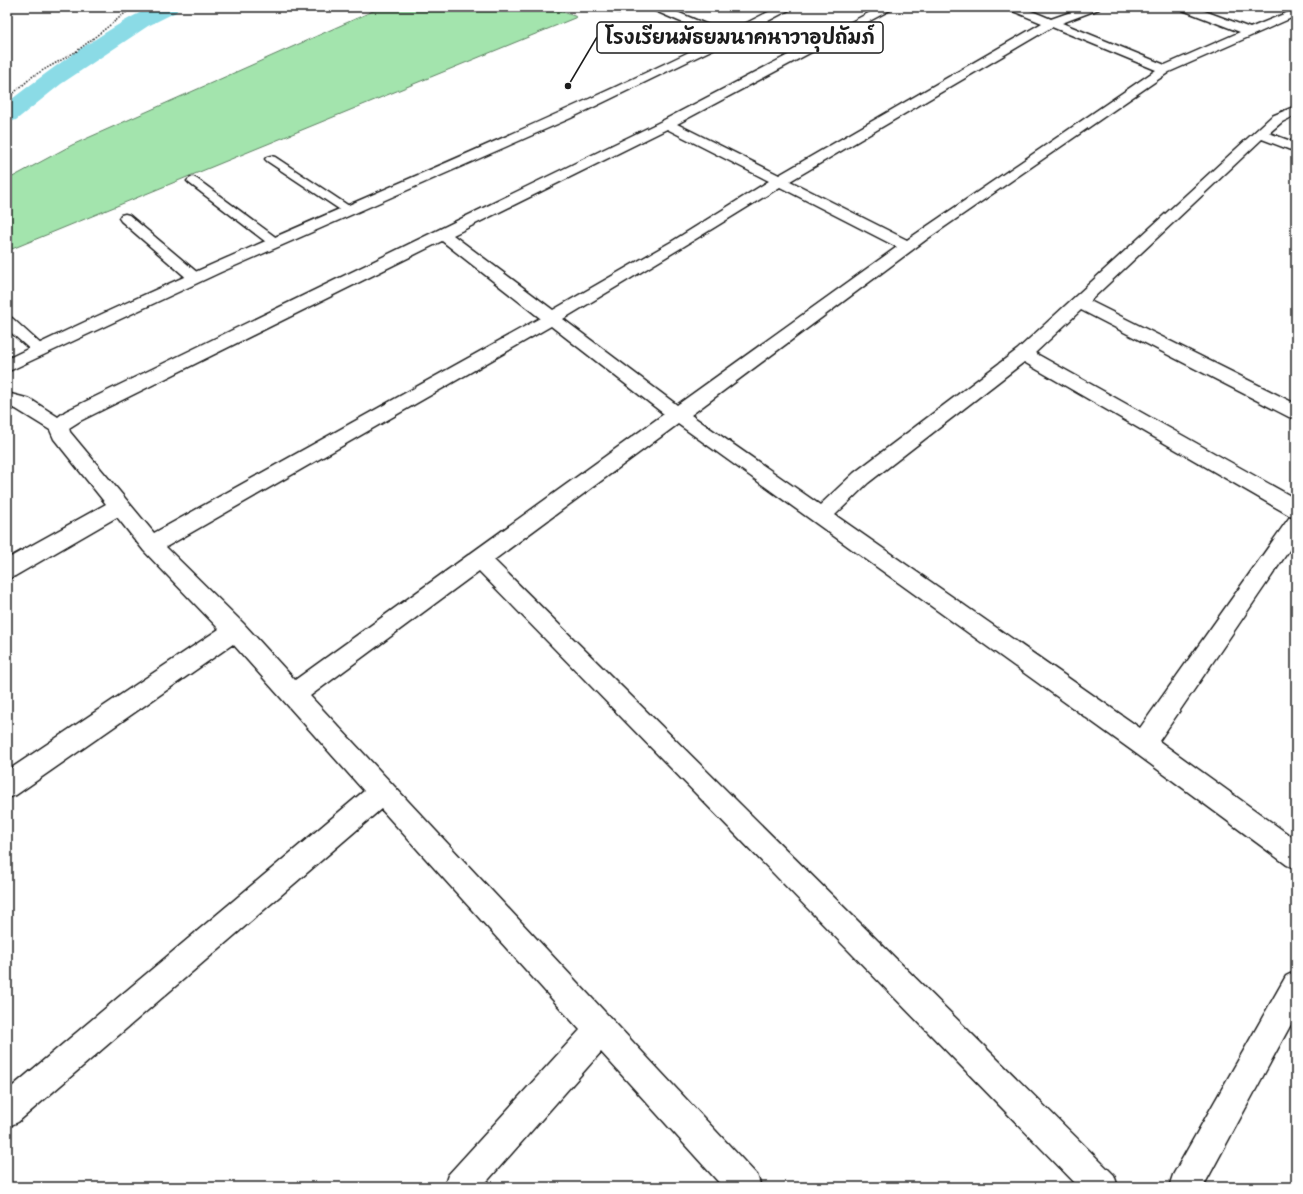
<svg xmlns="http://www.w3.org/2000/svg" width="1303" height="1194" viewBox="0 0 1303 1194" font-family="'Indie Flower','Playpen Sans Thai',sans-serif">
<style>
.green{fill:#a3e4ad;stroke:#608064}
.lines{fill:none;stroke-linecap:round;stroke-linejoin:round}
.canal{fill:#8bdbe6;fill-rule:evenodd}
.lane-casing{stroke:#1c1c1c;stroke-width:3}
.street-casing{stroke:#1c1c1c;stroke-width:3}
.path{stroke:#1c1c1c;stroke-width:1.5;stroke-dasharray:1.5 1.5;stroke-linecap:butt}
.lane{fill:#fff;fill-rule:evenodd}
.street{fill:#fff;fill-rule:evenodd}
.leader{fill:none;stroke:#1c1c1c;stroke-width:1.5}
.callout-dot{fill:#1c1c1c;stroke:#fff;stroke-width:1.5}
.callout{fill:#fff;stroke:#1c1c1c;stroke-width:1.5}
.callout-label{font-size:19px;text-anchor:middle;font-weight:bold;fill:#1c1c1c}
</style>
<rect width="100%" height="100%" fill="#fff"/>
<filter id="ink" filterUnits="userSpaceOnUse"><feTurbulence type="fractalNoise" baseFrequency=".025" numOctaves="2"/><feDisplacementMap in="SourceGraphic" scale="8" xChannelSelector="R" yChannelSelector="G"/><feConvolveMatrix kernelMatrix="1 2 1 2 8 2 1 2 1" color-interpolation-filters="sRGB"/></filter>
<g filter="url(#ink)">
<path class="green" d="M 382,7 L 550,7 L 577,17 L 7,251 L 7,180 L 72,145 Z"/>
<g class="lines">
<path class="canal" d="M 151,7 L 179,7 L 176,12 L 148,26 L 61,84 L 16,120 L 7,123 L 7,103 C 51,69 102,31 151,7 Z"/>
<g class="lane-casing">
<g id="lane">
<path d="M 271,156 L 275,157 L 355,210 L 353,213 L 345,213 L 267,161 L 265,159 L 267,157 Z"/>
<path d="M 193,177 L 197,179 L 278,239 L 280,242 L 278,245 L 270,245 L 189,183 L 187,181 L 189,179 Z"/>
<path d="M 125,214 L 129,215 L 199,274 L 201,277 L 199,280 L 189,280 L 121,221 L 119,218 L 121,215 Z"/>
<path d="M 7,317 L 12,318 L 44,347 L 46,350 L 44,353 L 39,355 L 34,353 L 7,329 Z"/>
</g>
</g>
<g class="street-casing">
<g id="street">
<path d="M 600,7 L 639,7 L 637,9 L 619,12 L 602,9 Z"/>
<path d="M 649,7 L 665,7 L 727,33 L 778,7 L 793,7 L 791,9 L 732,40 L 571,118 L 221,272 L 7,372 L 7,359 C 241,245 485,153 718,38 L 651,9 Z"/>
<path d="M 880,7 L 894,7 L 892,9 L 677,124 L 779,175 L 1042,23 L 1008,9 L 1006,7 L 1022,7 L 1051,19 L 1085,7 L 1101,7 L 1099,9 L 1062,23 L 1165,65 L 1240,32 L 1180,9 L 1178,7 L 1194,7 L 1250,28 L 1296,9 L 1296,16 L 1169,72 L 927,239 L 691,415 L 820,505 L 854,473 L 1017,350 L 1272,116 L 1296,106 L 1296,115 L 1282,122 L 1269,133 L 1296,143 L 1296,152 L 1262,139 L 1090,301 L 1296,404 L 1296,419 L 1289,417 L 1081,310 L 1035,353 L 1296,499 L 1296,540 L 1159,741 L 1296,840 L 1296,869 L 1287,865 L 1134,752 L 678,424 L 494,560 L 1114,1175 L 1118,1187 L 1079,1187 L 479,571 L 310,696 L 757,1175 L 761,1187 L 723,1187 L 601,1052 L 482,1187 L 444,1187 L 448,1175 L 580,1030 L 381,809 L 18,1122 L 7,1127 L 7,1091 L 364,791 L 233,644 L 16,795 L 7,798 L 7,771 L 219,629 L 144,551 L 117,517 L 15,576 L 7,579 L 7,559 L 106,504 L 54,439 L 50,430 L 16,409 L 7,406 L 7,393 L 30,399 L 58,417 L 66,411 L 662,121 ZM 1052,27 L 1156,70 L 907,240 L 790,181 ZM 667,129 L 769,181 L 671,242 L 553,310 L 453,235 ZM 780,187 L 897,247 L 677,405 L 563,319 L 681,248 ZM 442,241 L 540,318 L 154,533 L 70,432 L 69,428 L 80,421 ZM 551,326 L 664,414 L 295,680 L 243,623 L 166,547 ZM 1024,362 L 1289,515 L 1294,516 L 1289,518 L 1140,728 L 835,515 L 868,483 Z"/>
<path d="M 1296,971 L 1296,1015 L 1203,1187 L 1169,1187 L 1173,1175 L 1286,976 Z"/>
</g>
</g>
<path class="path" d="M 7,99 L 33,76 L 77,51 L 133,7"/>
<use href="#lane" class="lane"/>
<use href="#street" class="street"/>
</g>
</g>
<path class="leader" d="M568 86L597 37"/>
<circle class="callout-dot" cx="568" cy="86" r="4"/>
<rect class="callout" x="597" y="22" width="286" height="31" rx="4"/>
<g class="callout-label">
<text x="740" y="44">โรงเรียนมัธยมนาคนาวาอุปถัมภ์</text>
</g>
<rect width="1303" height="1194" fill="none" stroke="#fff" stroke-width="24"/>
<rect x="12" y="12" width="1279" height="1170" fill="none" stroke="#1c1c1c" stroke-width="1.5" filter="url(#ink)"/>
</svg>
